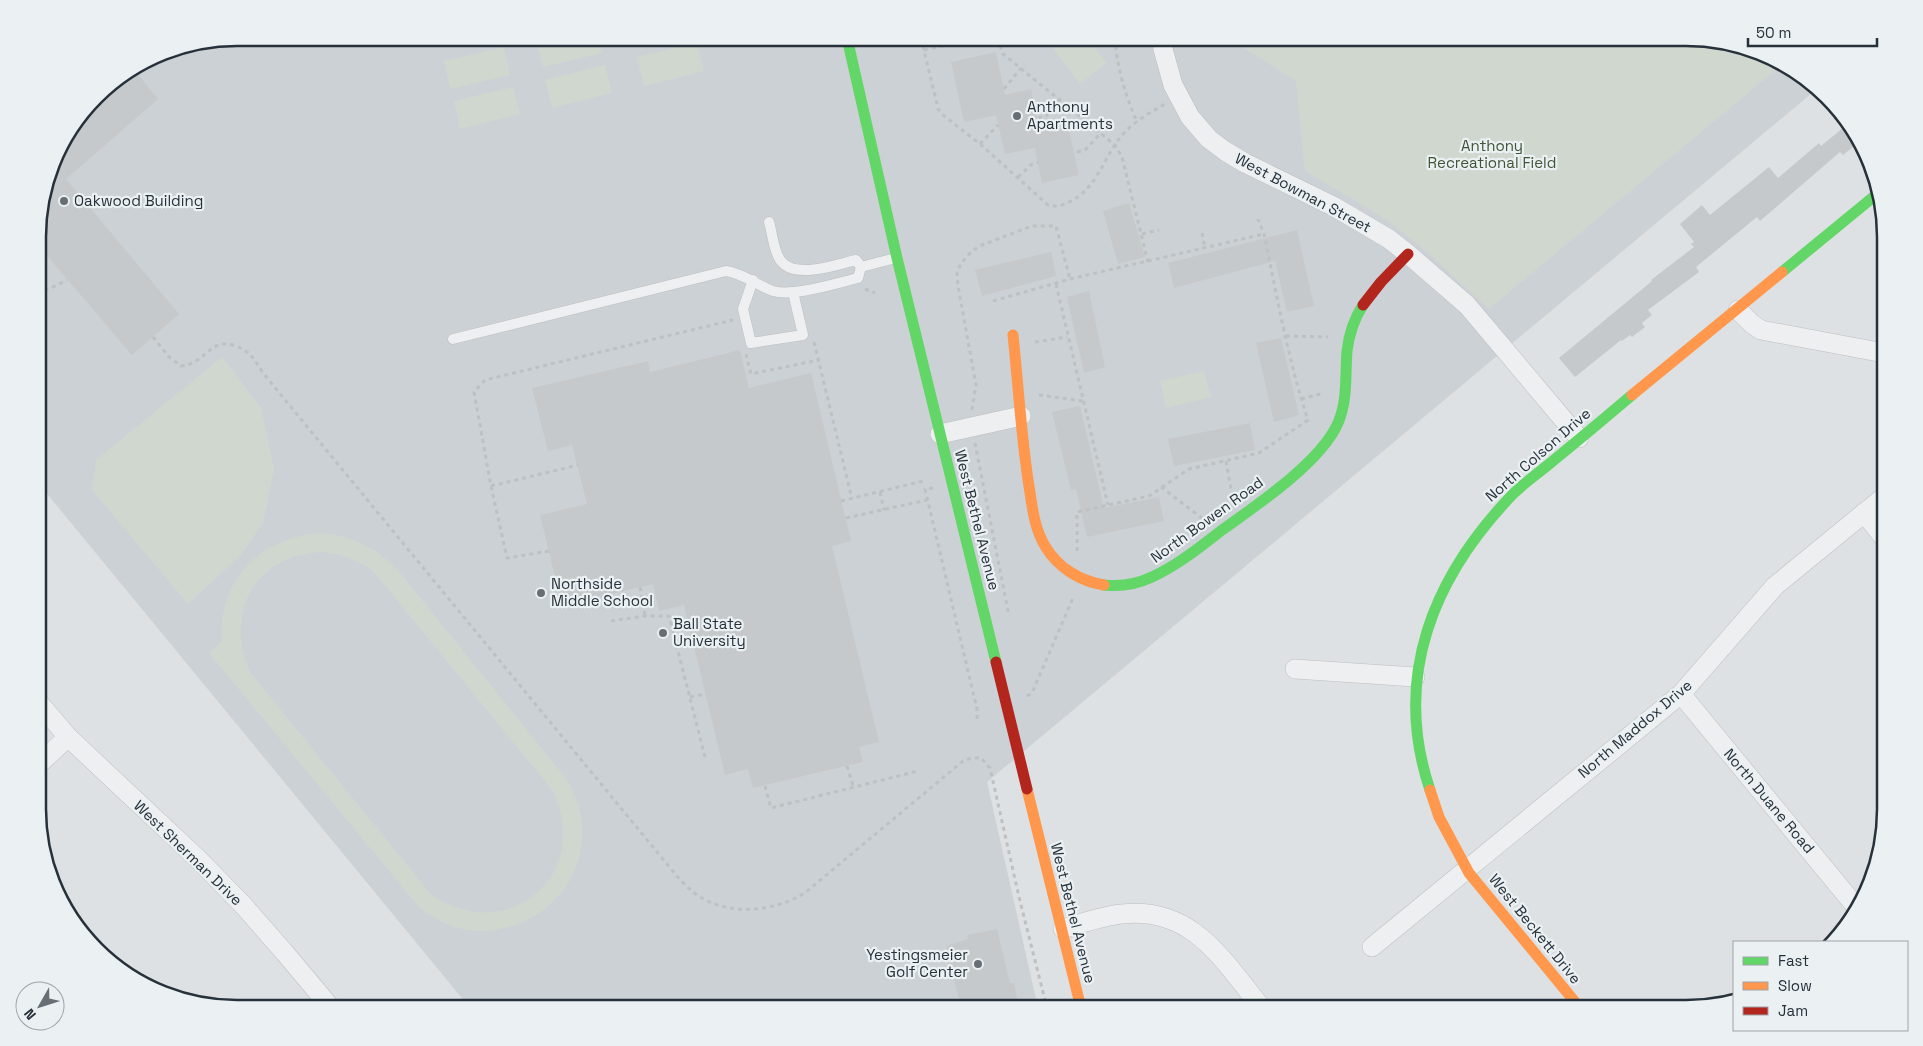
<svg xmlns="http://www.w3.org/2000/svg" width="1923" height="1046" viewBox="0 0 1923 1046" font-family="'Space Grotesk',sans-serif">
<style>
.built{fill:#ccd1d6}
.green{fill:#d0d7cf;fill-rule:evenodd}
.building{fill:#c6c9cb}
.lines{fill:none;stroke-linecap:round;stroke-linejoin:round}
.lane-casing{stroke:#bcbfc1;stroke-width:11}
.street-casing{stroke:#bcbfc1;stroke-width:20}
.path{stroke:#bdc1c2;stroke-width:3;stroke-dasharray:4 4;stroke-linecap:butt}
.lane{stroke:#edeff0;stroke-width:10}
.street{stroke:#edeff0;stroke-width:19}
.fast{stroke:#63d668;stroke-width:11}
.slow{stroke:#ff974d;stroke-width:11}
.jam{stroke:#b3261e;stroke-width:11}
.poi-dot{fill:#676f75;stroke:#ebf0f3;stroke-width:2}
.labels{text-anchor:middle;stroke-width:4.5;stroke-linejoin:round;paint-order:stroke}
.poi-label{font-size:15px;fill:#27313a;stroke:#ebf0f3;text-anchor:start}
.park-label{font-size:15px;fill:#405436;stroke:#ebf0f3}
.street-label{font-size:15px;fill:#27313a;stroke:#ebf0f3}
.rim{fill:none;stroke:#27313a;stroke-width:2.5}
</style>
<rect width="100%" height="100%" fill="#dee1e3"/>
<path class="built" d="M 237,38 L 1686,38 L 1775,58 L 1818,88 L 987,782 L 1038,1008 L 470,1008 L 39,484 L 38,224 L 58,149 L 105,87 L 161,53 Z"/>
<g class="green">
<path d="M 544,38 L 599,38 L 602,53 L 543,67 L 536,39 Z"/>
<path d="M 632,38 L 668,38 L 634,46 Z"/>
<path d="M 1045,38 L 1086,38 L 1107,63 L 1080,84 Z"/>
<path d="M 1228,38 L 1686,38 L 1775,58 L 1783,64 L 1489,309 L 1428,253 L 1387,220 L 1305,171 L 1296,81 Z"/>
<path d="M 697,43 L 704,71 L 644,86 L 637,57 Z"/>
<path d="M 504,47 L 510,75 L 450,89 L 444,61 Z"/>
<path d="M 605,65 L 612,93 L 552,108 L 545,80 Z"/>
<path d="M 513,87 L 520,114 L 460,129 L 454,101 Z"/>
<path d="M 222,357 L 261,408 L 274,470 L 263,523 L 240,556 L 188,604 L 92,490 L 96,460 Z"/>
<path d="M 1204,371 L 1211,397 L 1166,408 L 1160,381 Z"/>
<path d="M 321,533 C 352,536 375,547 397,569 L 568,781 C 578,800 584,819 582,840 C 578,900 516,943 458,928 C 443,924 430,915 418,906 L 209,653 L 222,641 C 218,579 261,537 321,533 ZM 322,552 C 342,554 358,560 374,572 L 553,791 C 594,875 505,949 430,893 L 250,672 C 224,612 255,555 322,552 Z"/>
</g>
<g class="building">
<path d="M 996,52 L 1005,95 L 1031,89 L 1040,132 L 1068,126 L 1079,175 L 1042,183 L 1035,148 L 1005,154 L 996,115 L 964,122 L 951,62 Z"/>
<path d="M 136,72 L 158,99 L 66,179 L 179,314 L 132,355 L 38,245 L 38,224 L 58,149 L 105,87 L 125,75 L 127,77 Z"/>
<path d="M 1849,123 L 1858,143 L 1843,155 L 1840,152 L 1760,221 L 1757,217 L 1696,267 L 1699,272 L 1648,310 L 1652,315 L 1642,323 L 1645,327 L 1632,337 L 1630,335 L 1622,341 L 1621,340 L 1575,377 L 1559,358 L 1652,281 L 1651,280 L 1694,247 L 1691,244 L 1694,242 L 1680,224 L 1702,205 L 1710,215 L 1769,167 L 1778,178 L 1819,143 L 1821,146 Z"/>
<path d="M 1129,203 L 1145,257 L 1118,264 L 1103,211 Z"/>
<path d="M 1297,230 L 1314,306 L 1287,312 L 1275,261 L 1174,288 L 1168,263 Z"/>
<path d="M 1051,252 L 1056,276 L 982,296 L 975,270 Z"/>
<path d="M 1089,291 L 1105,367 L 1084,373 L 1067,297 Z"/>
<path d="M 1281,338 L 1299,415 L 1274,422 L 1256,343 Z"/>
<path d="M 740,350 L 749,388 L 811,373 L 851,541 L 832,546 L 879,742 L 859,747 L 863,762 L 753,788 L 748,769 L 725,775 L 684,605 L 659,611 L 653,584 L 562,606 L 540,515 L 587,504 L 572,445 L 548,451 L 532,388 L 648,361 L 650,372 Z"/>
<path d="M 1080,406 L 1104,508 L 1159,497 L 1164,521 L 1087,537 L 1076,489 L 1071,490 L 1052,412 Z"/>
<path d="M 1250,423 L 1255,450 L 1174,466 L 1168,439 Z"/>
<path d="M 997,929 L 1010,983 L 1014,983 L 1019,1008 L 961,1008 L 946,946 L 968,939 L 967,935 Z"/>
</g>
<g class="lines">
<g class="lane-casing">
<g id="lane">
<path d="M 769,222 C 772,232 773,245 778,256 C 789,282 834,265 856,260 L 861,267"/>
<path d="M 861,267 L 896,258"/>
<path d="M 753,280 L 743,309 L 751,343 L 803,335 L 793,292"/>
<path d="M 453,339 L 726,271 C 745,274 756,285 773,291 C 793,297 837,283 858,278 L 861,267"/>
</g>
</g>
<g class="street-casing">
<g id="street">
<path d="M 1164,38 L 1163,49 L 1173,85 L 1190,117 L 1209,139 L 1225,151 L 1245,163 L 1333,206 L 1389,239 L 1408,254 L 1467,305 L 1579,438"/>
<path d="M 1738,310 L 1752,324 L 1761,330 L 1884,353"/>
<path d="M 940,434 L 1021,416"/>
<path d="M 1864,513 L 1885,539"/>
<path d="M 1295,669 L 1415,677"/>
<path d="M 1681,694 L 1857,908"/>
<path d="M 39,703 L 68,737 L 198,859 L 243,905 L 285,953 L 331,1008"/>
<path d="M 39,764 L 68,737"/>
<path d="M 1063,929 C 1082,923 1102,916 1122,914 C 1193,906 1223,961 1262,1008"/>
<path d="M 1372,947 L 1681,694 L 1775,586 L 1885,496"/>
</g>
</g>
<g class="path">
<path d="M 921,38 L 936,100 L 938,109 L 943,115 L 980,144 L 1048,205 C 1054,207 1060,206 1067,203 C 1099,189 1102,157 1124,133 C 1135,121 1151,112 1165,104"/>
<path d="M 997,38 L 1003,54 L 1115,145 L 1122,157 L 1148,262"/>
<path d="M 1115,38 C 1117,68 1125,94 1137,122"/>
<path d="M 924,50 L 979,38"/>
<path d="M 1004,89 L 1021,68"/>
<path d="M 1038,118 L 1046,116 L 1060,99"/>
<path d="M 980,144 L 998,125"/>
<path d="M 1077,152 L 1085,150 L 1101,133"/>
<path d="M 1018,177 L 1032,164 L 1038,162"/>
<path d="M 1202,233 L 1205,249"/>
<path d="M 1142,234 L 1159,230"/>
<path d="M 1056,284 L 1108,505"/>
<path d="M 865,289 L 875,293"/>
<path d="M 38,291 L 40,293 L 67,280"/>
<path d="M 993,301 L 1070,279 L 1264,234"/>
<path d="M 1286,336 L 1328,337"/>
<path d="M 153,337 L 169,357 L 181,366 C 206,364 210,336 236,346 C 251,352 254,359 263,373 L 676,875 C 681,881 687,887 693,892 C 725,917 774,913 806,892 L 963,761 L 971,758 L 981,758 L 990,768 L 1019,897 L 1047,1008"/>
<path d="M 814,342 L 852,499"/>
<path d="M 1035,342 L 1067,337"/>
<path d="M 746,354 L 751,374 L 819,360"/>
<path d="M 1039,395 L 1083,401"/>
<path d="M 1301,399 L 1324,393"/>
<path d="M 972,410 L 976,385 L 958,286 L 957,273 L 961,263 L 972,251 L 982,245 L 1032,226 L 1056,226 L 1070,279"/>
<path d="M 975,443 L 1009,616"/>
<path d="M 1226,461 L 1231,489 L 1235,495"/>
<path d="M 491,486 L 578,465"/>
<path d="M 1161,487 L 1203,519"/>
<path d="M 933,488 L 925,489 L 977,709 L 977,722"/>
<path d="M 880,492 L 884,510"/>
<path d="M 841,501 L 923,481"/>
<path d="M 846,518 L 927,500"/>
<path d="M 549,551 L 507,558 L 491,486 L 474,392 L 485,380 L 733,320"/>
<path d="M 1077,551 L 1077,512 L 1149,496 L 1189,469 L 1259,453 L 1308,420 C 1288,360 1277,296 1264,234 L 1258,219"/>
<path d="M 640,587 L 645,616"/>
<path d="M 611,621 L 645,616 L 669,616 L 705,757"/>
<path d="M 1027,696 L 1032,693 L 1073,598"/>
<path d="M 690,697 L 706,694"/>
<path d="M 847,766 L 854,789"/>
<path d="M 765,786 L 771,808 L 918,771"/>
</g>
<use href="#lane" class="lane"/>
<use href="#street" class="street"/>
<g class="fast">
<path d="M 847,38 L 897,258 L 996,662"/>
<path d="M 1782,272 L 1877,194"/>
<path d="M 1104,585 C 1121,587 1137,584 1152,577 C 1178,565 1200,547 1222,530 C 1257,505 1321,462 1338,423 C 1348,400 1345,375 1347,351 C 1349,334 1354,319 1363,305"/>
<path d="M 1430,790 C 1392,677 1433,577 1513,494 C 1525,482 1540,472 1554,460 C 1580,439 1606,417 1632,395"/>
</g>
<g class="slow">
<path d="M 1013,335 C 1018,383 1021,432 1028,480 C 1032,503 1033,526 1045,546 C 1058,568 1080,581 1104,585"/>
<path d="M 1632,395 L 1782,272"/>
<path d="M 1027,789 L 1081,1008"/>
<path d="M 1430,790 L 1439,817 L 1469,873 L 1580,1008"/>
</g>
<g class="jam">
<path d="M 1363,305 L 1381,282 L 1408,254"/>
<path d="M 996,662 L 1027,789"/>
</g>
</g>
<g class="poi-dot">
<circle cx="1017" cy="116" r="5"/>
<circle cx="64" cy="201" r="5"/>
<circle cx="541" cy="593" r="5"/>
<circle cx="663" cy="633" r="5"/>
<circle cx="978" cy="964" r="5"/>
</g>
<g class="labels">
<g class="poi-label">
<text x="1027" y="112">Anthony<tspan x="1027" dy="17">Apartments</tspan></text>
<text x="74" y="206">Oakwood Building</text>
<text x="551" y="589">Northside<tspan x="551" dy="17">Middle School</tspan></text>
<text x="673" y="629">Ball State<tspan x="673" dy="17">University</tspan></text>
<text x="968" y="960" text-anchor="end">Yestingsmeier<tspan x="968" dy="17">Golf Center</tspan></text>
</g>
<g class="park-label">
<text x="1492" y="151">Anthony<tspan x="1492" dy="17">Recreational Field</tspan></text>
</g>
<g class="street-label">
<text transform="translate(1303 193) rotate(28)" y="5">West Bowman Street</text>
<text transform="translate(1538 455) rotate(-41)" y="5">North Colson Drive</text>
<text transform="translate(977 520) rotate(76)" y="5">West Bethel Avenue</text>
<text transform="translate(1207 520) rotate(-36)" y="5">North Bowen Road</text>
<text transform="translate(1635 729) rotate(-40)" y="5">North Maddox Drive</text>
<text transform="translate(1769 801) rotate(50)" y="5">North Duane Road</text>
<text transform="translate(188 853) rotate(44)" y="5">West Sherman Drive</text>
<text transform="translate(1073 913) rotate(76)" y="5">West Bethel Avenue</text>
<text transform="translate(1535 929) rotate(51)" y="5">West Beckett Drive</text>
</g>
</g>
<path d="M0 0H1923V1046H0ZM237 46H1686A191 191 0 0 1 1877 237V809A191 191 0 0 1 1686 1000H237A191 191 0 0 1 46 809V237A191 191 0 0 1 237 46Z" fill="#ebf0f3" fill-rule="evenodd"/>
<path class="rim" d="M237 46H1686A191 191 0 0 1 1877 237V809A191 191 0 0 1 1686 1000H237A191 191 0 0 1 46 809V237A191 191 0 0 1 237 46Z"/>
<rect x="1733" y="941" width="175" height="90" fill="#ebf0f3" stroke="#9da4a9"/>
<rect x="1743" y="957" width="25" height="8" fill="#63d668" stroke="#9da4a9"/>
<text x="1778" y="966" font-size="15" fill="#27313a">Fast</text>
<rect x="1743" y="982" width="25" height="8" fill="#ff974d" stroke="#9da4a9"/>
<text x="1778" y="991" font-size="15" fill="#27313a">Slow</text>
<rect x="1743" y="1007" width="25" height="8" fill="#b3261e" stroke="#9da4a9"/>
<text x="1778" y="1016" font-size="15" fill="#27313a">Jam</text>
<g transform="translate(40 1006) rotate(231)"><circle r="24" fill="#ebf0f3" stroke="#9da4a9"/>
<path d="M0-4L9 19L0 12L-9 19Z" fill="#676f75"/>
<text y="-8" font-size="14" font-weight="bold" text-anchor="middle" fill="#27313a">N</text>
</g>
<path d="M1748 38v8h129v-8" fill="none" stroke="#27313a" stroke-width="2.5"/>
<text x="1756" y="38" font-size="15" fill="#27313a" stroke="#ebf0f3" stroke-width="4" paint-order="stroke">50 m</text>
</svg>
